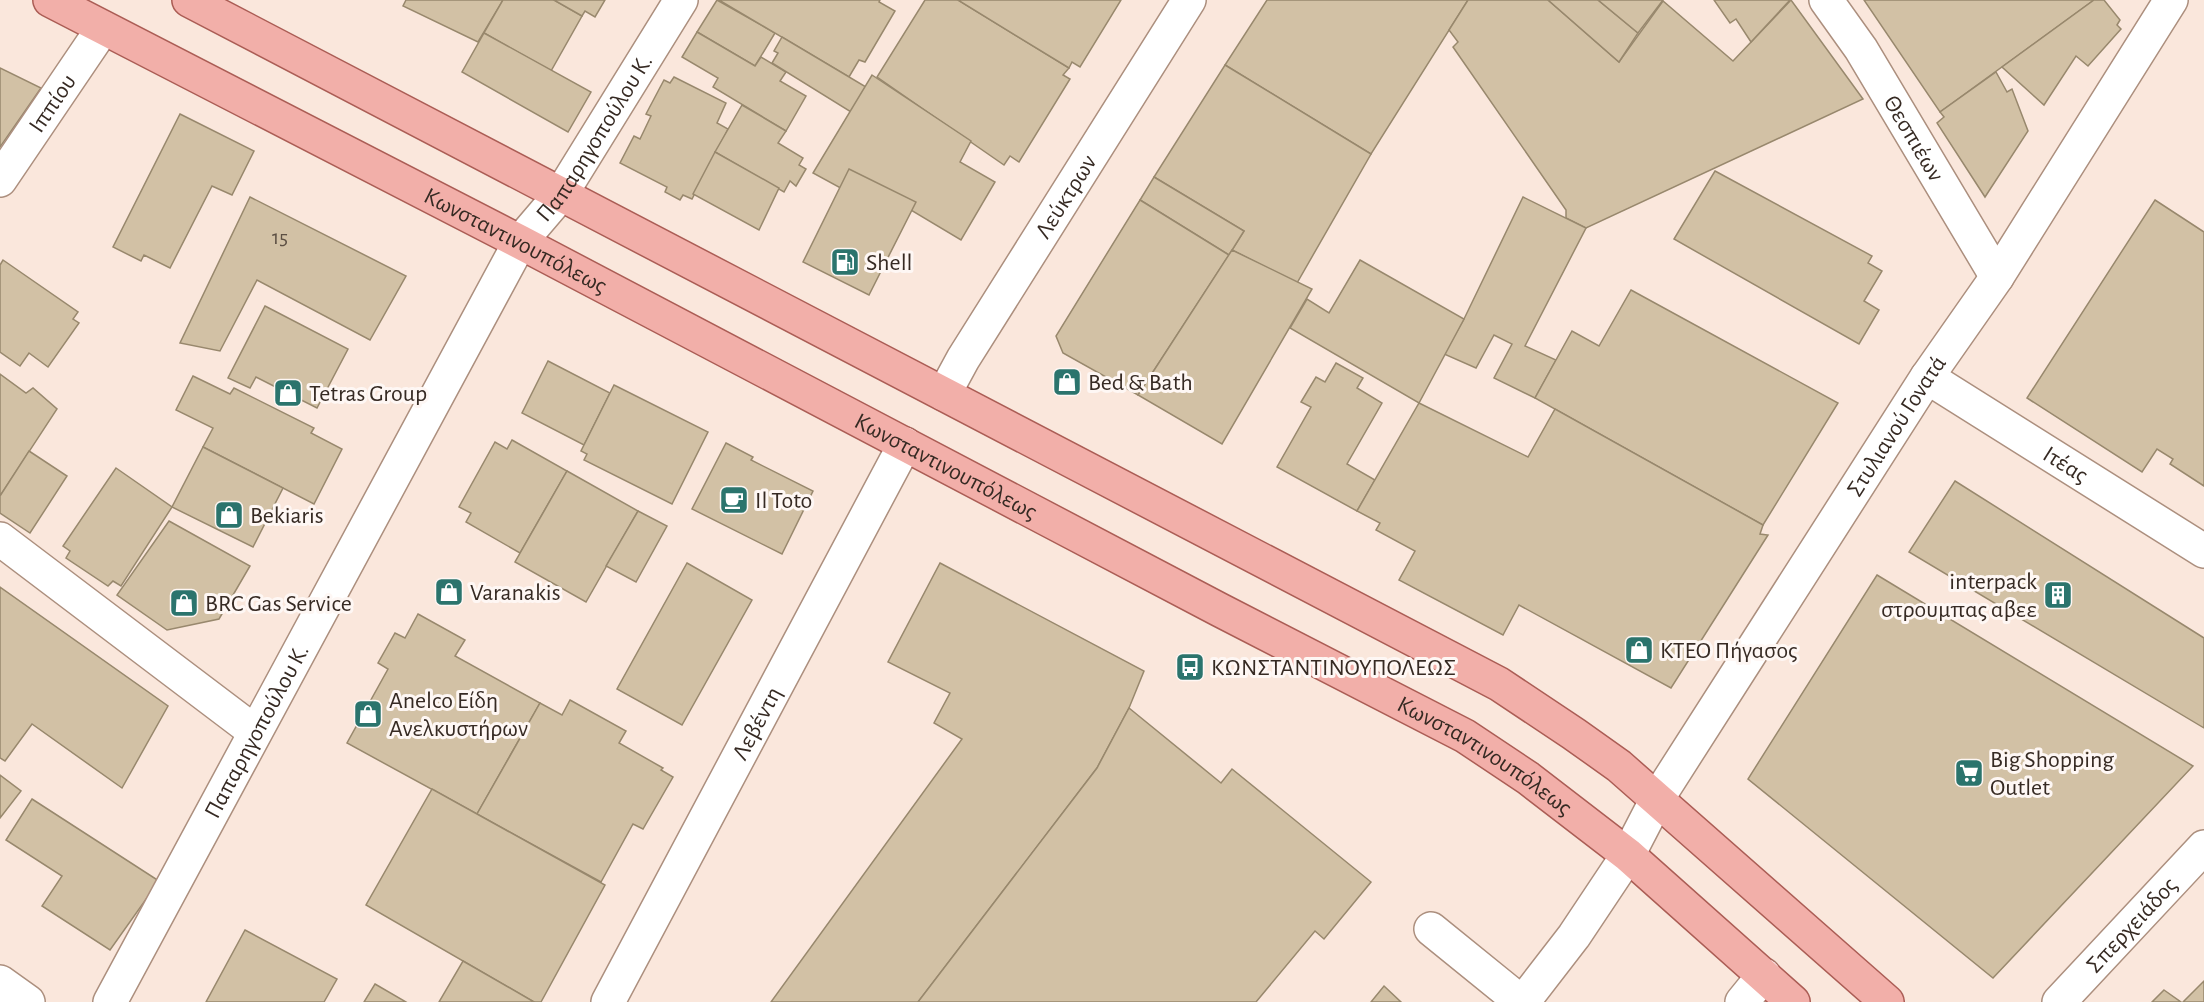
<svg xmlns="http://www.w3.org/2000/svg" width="2204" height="1002" viewBox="0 0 2204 1002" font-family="'Alegreya Sans',sans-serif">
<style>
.building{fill:#d2c1a5;stroke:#98886d;stroke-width:1.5}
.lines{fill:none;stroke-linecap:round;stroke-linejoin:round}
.minor-casing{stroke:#ac8f7e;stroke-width:36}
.major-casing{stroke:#ab5d55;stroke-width:36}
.minor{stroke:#fff;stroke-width:33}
.major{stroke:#f2afa9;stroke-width:33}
.labels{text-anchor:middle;stroke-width:6;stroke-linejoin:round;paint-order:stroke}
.number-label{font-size:21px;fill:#5d5044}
.street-label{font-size:24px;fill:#362a23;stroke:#fef7f4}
.poi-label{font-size:24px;fill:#362a23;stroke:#fef7f4;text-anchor:start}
</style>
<rect width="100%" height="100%" fill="#fae7dc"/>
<g class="building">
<path d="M 406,0 L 503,0 L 478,42 L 403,6 Z"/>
<path d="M 503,0 L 554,0 L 582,16 L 551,71 L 484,33 Z"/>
<path d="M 554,0 L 605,0 L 595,17 L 585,11 L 582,16 Z"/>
<path d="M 717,0 L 775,33 L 755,66 L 697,32 Z"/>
<path d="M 719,0 L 880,0 L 879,2 L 895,11 L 865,62 L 859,60 L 849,77 Z"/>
<path d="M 925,0 L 958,0 L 1069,68 L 1063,75 L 1070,79 L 1019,162 L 1010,156 L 1004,165 L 877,77 Z"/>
<path d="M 958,0 L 1121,0 L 1080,67 L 1072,62 L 1069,68 Z"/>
<path d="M 1267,0 L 1468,0 L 1371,154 L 1225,65 Z"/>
<path d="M 1468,0 L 1548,0 L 1619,62 L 1663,1 L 1733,61 L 1791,0 L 1863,99 L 1586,228 L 1566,218 L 1566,210 L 1453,47 L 1458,42 L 1449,30 Z"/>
<path d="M 1548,0 L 1598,0 L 1638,33 L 1619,62 Z"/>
<path d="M 1598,0 L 1663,0 L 1638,33 Z"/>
<path d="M 1714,0 L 1790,0 L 1751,42 L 1736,19 L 1730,23 Z"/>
<path d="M 1864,0 L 2094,0 L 1940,112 Z"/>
<path d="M 2094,0 L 2104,0 L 2120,20 L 2117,25 L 2121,29 L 2088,66 L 2076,56 L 2044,105 L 2002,67 Z"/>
<path d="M 697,32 L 755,66 L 761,57 L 786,72 L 780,81 L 806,96 L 786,131 L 713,87 L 718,78 L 682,57 Z"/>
<path d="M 484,33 L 591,92 L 568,132 L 462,72 Z"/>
<path d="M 782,37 L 866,87 L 851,112 L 772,63 L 778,53 L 774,51 Z"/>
<path d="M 1225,65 L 1371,154 L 1297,283 L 1232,250 L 1244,231 L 1154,177 Z"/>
<path d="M 0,68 L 41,88 L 0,147 Z"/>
<path d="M 1996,72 L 2007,92 L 2012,89 L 2028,131 L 1985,197 L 1937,123 L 1944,117 L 1940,112 Z"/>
<path d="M 872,75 L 971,141 L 960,162 L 995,182 L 961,240 L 896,201 L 890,215 L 813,173 Z"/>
<path d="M 674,77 L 726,103 L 717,123 L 728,129 L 692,199 L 683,195 L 680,200 L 665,192 L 667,187 L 620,163 L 634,136 L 640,139 L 651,116 L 646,114 L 664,80 L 670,83 Z"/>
<path d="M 742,105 L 786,131 L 778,143 L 803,158 L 799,165 L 806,169 L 796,186 L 790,181 L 784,192 L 715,152 Z"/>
<path d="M 180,114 L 254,151 L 232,195 L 212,186 L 170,268 L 144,255 L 141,261 L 113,247 Z"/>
<path d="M 715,152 L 779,188 L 759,230 L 693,194 Z"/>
<path d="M 849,169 L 916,202 L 869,295 L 803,262 Z"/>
<path d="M 1715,171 L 1872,256 L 1868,263 L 1882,271 L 1864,301 L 1879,310 L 1859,344 L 1674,239 Z"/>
<path d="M 1154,177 L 1244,231 L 1229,255 L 1140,200 Z"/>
<path d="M 250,197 L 406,276 L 370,340 L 257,280 L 220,351 L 180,343 Z"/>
<path d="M 1523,197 L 1586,228 L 1525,346 L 1556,360 L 1535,398 L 1494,378 L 1512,344 L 1494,335 L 1476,368 L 1444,354 L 1464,319 Z"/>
<path d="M 1140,200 L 1229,255 L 1138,395 L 1063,353 L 1056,336 Z"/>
<path d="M 2155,200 L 2204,232 L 2204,486 L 2170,464 L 2173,459 L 2157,449 L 2142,472 L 2027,398 Z"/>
<path d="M 1232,250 L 1312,289 L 1222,444 L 1138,395 Z"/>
<path d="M 3,260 L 78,312 L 73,319 L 79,323 L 48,367 L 29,353 L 20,366 L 0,352 L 0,265 Z"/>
<path d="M 1360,260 L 1464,319 L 1419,403 L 1290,328 L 1307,299 L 1329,313 Z"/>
<path d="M 1631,290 L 1838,403 L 1763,525 L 1535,398 L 1572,331 L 1599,346 Z"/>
<path d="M 265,306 L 348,349 L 317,408 L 256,377 L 250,388 L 228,378 Z"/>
<path d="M 548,361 L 610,393 L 584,445 L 522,413 Z"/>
<path d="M 1336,363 L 1363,378 L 1357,388 L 1382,403 L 1347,464 L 1375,480 L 1357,511 L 1277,467 L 1311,407 L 1301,402 L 1316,377 L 1325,382 Z"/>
<path d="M 0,374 L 26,393 L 33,388 L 57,409 L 0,496 Z"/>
<path d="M 193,376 L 230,394 L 234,388 L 314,428 L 311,433 L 342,449 L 314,504 L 203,447 L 213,428 L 176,410 Z"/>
<path d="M 614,385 L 708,432 L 672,504 L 584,460 L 587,454 L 581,451 Z"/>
<path d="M 1419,403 L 1528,457 L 1555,409 L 1763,525 L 1760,534 L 1768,535 L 1671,688 L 1519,605 L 1503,635 L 1399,580 L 1415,551 L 1376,530 L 1380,523 L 1357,511 Z"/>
<path d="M 512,440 L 567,471 L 520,553 L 466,522 L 471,513 L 459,507 L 495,442 L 507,449 Z"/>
<path d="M 726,443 L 753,457 L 751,460 L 813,491 L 782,554 L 692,509 Z"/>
<path d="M 203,447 L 283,488 L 253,547 L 172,507 Z"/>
<path d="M 29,451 L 67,476 L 30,533 L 0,513 L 0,496 Z"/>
<path d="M 116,468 L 172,507 L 121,586 L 113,581 L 108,586 L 66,558 L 70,551 L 63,546 Z"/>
<path d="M 567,471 L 638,511 L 586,602 L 515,562 Z"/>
<path d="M 1955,481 L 2204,638 L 2204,728 L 1909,552 Z"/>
<path d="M 638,511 L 667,526 L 636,582 L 606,566 Z"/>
<path d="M 169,521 L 250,566 L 219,619 L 167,630 L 117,595 Z"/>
<path d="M 687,563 L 752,600 L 682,725 L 617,689 Z"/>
<path d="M 940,563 L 1144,671 L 1129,708 L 1097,768 L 918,1002 L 771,1002 L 962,739 L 934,723 L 950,693 L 888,662 Z"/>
<path d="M 1877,575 L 2193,766 L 1993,978 L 1748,779 Z"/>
<path d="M 0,587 L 168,706 L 122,788 L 32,724 L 5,761 L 0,758 Z"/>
<path d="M 418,614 L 465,640 L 455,656 L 540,703 L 477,814 L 347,743 L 388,669 L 378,663 L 395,633 L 405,638 Z"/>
<path d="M 570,700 L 626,731 L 619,743 L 663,768 L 661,770 L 673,777 L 643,829 L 633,824 L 601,882 L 477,814 L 540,703 L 562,715 Z"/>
<path d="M 1129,708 L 1221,783 L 1232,769 L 1371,882 L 1324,939 L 1315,931 L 1256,1002 L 918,1002 L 1097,768 Z"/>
<path d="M 0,775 L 21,791 L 0,818 Z"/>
<path d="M 432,789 L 605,885 L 541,1002 L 534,1002 L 366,905 Z"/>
<path d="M 32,799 L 159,881 L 110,950 L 42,906 L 62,876 L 6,840 Z"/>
<path d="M 245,930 L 337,979 L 324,1002 L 206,1002 Z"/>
<path d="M 463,961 L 534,1002 L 439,1002 Z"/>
<path d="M 2204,981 L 2204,1002 L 2183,1002 Z"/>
<path d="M 375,984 L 406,1002 L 364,1002 Z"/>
<path d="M 1384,986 L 1401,1002 L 1371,1002 Z"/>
<path d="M 2164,990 L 2181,1002 L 2152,1002 Z"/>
</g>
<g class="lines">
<g class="minor-casing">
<g id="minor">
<path id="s1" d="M 1826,0 L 1861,49 L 1997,277"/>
<path id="s2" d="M 0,180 L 103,28"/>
<path id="s3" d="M 1927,377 L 2204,551"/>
<path id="s4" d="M 944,394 L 963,359 L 1189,0"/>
<path d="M 0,539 L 255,732"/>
<path d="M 1431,929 L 1521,1002"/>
<path d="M 0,982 L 28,1002"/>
<path id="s5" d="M 110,1002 L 520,242 L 561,194 L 681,0"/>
<path id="s6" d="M 608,1002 L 905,444"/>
<path id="s7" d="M 1523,1002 L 1574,936 L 1628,855 L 1657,799 L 1927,377 L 1997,277 L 2171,0"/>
<path d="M 1742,1002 L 1764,975"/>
<path id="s8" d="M 2059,1002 L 2204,847"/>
</g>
</g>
<g class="major-casing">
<g id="major">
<path id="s9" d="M 50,0 L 520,242 L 1220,610 L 1465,736 L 1528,778 L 1628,855 L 1793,1002"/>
<path d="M 189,0 L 1499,684 L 1574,734 L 1619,766 L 1887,1002"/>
</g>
</g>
<use href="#minor" class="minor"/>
<use href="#major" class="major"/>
</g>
<defs>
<g id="fuel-square" transform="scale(1.5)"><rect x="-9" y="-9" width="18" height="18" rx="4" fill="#2b746d" stroke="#fef7f4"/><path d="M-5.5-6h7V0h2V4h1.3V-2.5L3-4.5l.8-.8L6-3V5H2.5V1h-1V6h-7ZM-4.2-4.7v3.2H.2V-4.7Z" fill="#fff"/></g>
<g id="shop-square" transform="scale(1.5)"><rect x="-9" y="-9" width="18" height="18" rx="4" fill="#2b746d" stroke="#fef7f4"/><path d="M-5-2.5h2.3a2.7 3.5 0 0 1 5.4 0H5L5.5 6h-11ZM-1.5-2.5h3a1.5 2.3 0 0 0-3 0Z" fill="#fff"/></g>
<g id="cafe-square" transform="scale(1.5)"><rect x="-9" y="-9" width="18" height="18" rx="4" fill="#2b746d" stroke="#fef7f4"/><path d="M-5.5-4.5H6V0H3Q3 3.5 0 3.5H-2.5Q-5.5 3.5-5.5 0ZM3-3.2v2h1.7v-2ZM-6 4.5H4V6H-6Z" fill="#fff"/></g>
<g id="building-square" transform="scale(1.5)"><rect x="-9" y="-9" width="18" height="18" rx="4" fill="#2b746d" stroke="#fef7f4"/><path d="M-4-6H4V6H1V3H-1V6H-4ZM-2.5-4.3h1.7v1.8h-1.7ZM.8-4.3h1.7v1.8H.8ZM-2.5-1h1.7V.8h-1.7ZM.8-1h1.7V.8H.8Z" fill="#fff"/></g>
<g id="bus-square" transform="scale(1.5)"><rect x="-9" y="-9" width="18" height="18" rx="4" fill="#2b746d" stroke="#fef7f4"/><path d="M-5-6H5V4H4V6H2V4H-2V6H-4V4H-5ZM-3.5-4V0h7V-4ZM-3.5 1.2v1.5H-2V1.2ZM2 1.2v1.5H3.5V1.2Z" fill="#fff"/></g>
<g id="supermarket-square" transform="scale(1.5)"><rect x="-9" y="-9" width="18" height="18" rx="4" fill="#2b746d" stroke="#fef7f4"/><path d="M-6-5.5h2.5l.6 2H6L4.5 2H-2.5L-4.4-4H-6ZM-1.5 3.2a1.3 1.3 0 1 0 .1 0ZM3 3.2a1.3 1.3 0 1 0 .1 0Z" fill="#fff"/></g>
</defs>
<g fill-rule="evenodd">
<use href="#fuel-square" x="845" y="262"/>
<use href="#shop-square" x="1067" y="382"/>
<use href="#shop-square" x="288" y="393"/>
<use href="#cafe-square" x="734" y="500"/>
<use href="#shop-square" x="229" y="515"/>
<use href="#shop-square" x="449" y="592"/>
<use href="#building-square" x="2058" y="595"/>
<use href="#shop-square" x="184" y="603"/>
<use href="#shop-square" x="1639" y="650"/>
<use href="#bus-square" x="1190" y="667"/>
<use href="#shop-square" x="368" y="714"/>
<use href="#supermarket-square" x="1969" y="773"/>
</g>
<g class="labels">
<g class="number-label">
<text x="280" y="244">15</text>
</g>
<g class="street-label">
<text dy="8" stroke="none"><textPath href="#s2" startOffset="93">Ιππίου</textPath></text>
<text dy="8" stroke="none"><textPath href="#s5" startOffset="992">Παπαρηγοπούλου Κ.</textPath></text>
<text dy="8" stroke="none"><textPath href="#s1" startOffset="164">Θεσπιέων</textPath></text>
<text dy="8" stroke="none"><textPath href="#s4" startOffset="232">Λεύκτρων</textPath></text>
<text dy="8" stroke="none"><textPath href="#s9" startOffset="524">Κωνσταντινουπόλεως</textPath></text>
<text dy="8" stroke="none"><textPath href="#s7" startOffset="687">Στυλιανού Γονατά</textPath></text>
<text dy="8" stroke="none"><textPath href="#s3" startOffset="164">Ιτέας</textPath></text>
<text dy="8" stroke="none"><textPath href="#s9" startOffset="1010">Κωνσταντινουπόλεως</textPath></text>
<text dy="8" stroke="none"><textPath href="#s6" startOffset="316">Λεβέντη</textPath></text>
<text dy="8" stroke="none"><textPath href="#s5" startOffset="308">Παπαρηγοπούλου Κ.</textPath></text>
<text dy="8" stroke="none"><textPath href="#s9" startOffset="1622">Κωνσταντινουπόλεως</textPath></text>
<text dy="8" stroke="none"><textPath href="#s8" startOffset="106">Σπερχειάδος</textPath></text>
</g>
<g class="poi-label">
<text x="866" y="270">Shell</text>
<text x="1088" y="390">Bed &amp; Bath</text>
<text x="309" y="401">Tetras Group</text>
<text x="755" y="508">Il Toto</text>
<text x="250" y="523">Bekiaris</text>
<text x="2037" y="589" text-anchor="end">interpack<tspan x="2037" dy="28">στρουμπας αβεε</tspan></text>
<text x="470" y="600">Varanakis</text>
<text x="205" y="611">BRC Gas Service</text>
<text x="1660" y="658">ΚΤΕΟ Πήγασος</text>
<text x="1211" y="675">ΚΩΝΣΤΑΝΤΙΝΟΥΠΟΛΕΩΣ</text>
<text x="389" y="708">Anelco Είδη<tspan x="389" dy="28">Ανελκυστήρων</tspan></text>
<text x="1990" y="767">Big Shopping<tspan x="1990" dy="28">Outlet</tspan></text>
</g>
</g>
</svg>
